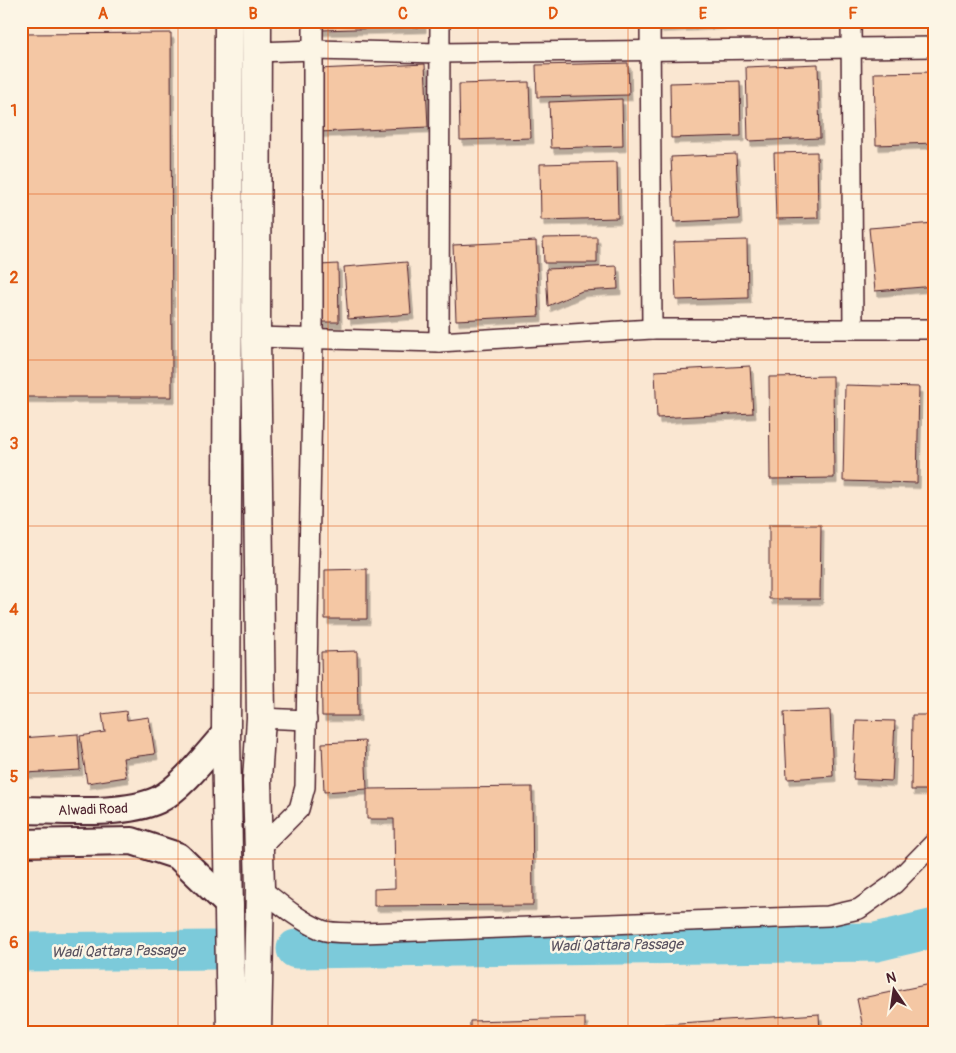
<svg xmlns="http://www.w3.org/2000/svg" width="956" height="1053" viewBox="0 0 956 1053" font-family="Pangolin,sans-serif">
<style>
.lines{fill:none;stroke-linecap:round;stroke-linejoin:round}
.river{stroke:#7ccada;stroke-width:39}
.building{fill:#f4c7a4;stroke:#4a1f2b;filter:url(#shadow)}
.street-casing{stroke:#4a1f2b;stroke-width:22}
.secondary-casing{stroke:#4a1f2b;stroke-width:30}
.highway-casing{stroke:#4a1f2b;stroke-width:31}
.street{stroke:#fcf5e5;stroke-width:19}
.secondary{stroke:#fcf5e5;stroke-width:26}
.highway{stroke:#fcf5e5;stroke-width:28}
.grid{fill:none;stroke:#e0560e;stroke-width:1;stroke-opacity:0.55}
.labels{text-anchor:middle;stroke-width:5;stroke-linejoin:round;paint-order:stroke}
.street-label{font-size:14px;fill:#4a1f2b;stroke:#fcf5e5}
.water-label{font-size:15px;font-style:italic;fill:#595260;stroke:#fcf5e5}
.neatline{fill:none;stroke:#e0560e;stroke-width:2}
.grid-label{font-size:16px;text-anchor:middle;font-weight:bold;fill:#e0560e}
</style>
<defs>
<filter id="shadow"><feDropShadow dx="3" dy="5.5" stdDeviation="0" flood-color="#0004"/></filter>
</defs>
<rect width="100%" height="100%" fill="#fae7d2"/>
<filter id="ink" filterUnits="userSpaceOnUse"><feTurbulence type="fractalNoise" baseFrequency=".02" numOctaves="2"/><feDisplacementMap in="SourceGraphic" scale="10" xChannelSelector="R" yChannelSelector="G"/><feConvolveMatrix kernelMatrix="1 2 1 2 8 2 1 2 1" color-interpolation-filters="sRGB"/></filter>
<g filter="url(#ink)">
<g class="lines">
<g class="river">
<path d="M 296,949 L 876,942 L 935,928"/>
<path d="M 21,952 L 214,950"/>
</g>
</g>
<g class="building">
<path d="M 321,21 L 423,21 L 423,27 L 321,30 Z"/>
<path d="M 656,21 L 733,21 L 733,23 L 656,27 Z"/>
<path d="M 171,33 L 172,397 L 21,397 L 21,34 Z"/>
<path d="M 628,63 L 629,95 L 537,97 L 536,65 Z"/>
<path d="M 425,64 L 428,127 L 319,132 L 318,69 Z"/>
<path d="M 818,64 L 820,138 L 748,141 L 746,67 Z"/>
<path d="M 935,72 L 935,143 L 876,145 L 874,73 Z"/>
<path d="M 740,81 L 741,136 L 671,138 L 670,83 Z"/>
<path d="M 529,82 L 531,138 L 460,140 L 459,84 Z"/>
<path d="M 622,99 L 623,146 L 551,148 L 549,102 Z"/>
<path d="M 817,152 L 818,218 L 776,219 L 774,153 Z"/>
<path d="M 736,154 L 739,219 L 674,222 L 671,157 Z"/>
<path d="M 617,162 L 618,218 L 541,220 L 540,164 Z"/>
<path d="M 935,223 L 935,286 L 875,291 L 869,228 Z"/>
<path d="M 597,237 L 597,263 L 544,263 L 543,238 Z"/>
<path d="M 747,240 L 748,298 L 676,300 L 674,242 Z"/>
<path d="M 536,241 L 539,316 L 456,320 L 453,245 Z"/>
<path d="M 407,262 L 411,314 L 348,319 L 344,267 Z"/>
<path d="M 338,264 L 339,322 L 319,322 L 320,265 Z"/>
<path d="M 617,266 L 618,289 L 582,291 L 548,306 L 546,269 Z"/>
<path d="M 750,366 L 753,413 L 657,418 L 655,371 Z"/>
<path d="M 833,376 L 834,478 L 770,479 L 769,377 Z"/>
<path d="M 845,385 L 919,387 L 917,483 L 843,481 Z"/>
<path d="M 769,525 L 821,525 L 820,599 L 769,599 Z"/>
<path d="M 367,569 L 367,619 L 325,619 L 325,570 Z"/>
<path d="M 357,651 L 358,716 L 322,716 L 321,652 Z"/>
<path d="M 830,710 L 833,776 L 787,779 L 784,712 Z"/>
<path d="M 126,711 L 127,720 L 149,717 L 155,754 L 123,758 L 126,777 L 87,783 L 80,736 L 105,732 L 102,714 Z"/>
<path d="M 912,715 L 935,715 L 935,790 L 911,790 Z"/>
<path d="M 856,720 L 895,721 L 892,781 L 853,779 Z"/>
<path d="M 78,734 L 80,770 L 25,773 L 25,761 L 21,762 L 21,738 Z"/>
<path d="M 365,741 L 367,789 L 324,792 L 322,743 Z"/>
<path d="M 532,787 L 533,905 L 374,906 L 374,889 L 395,888 L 394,819 L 367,819 L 367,789 Z"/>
<path d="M 935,983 L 935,1032 L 864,1032 L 857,999 Z"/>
<path d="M 819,1014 L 820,1032 L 664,1032 L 664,1024 Z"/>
<path d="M 585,1018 L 585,1032 L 470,1032 L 470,1021 Z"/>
</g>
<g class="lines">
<g class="street-casing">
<g id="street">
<path d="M 650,21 L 652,329"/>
<path d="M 851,21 L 853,329"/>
<path d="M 257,52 L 315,50 L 440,53 L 935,47"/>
<path d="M 256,337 L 439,342 L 652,329 L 935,329"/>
<path d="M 439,342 L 440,21"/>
<path d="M 261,718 L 307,720"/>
<path d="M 258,850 L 299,809 L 305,787 L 313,338 L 313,21"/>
<path d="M 260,888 C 280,904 298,920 322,930 C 332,934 350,932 362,933 L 828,916 L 859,909 L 894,884 L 935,842"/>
</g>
</g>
<g class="secondary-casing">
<g id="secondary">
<path d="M 21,810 C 61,810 123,816 158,800 C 181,789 209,752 226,733"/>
<path d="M 21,843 L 132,841 L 178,856 L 230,906"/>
</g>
</g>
<g class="highway-casing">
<g id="highway">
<path d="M 229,21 L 226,733 L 231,1032"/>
<path d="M 257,1032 L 260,888 L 257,781 L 261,718 L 256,337 L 257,21"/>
</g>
</g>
<use href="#street" class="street"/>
<use href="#secondary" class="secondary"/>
<use href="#highway" class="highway"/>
</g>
</g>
<path class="grid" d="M 178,21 L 178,1032M 328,21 L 328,1032M 478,21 L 478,1032M 628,21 L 628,1032M 778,21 L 778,1032M 21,194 L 935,194M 21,360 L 935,360M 21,526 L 935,526M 21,693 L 935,693M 21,859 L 935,859"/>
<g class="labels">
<g class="street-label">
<text transform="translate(93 809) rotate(-2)" y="5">Alwadi Road</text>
</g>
<g class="water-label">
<text transform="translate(616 945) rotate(-1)" y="5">Wadi Qattara Passage</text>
<text transform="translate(118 951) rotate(-1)" y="5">Wadi Qattara Passage</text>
</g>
</g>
<rect width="956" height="1053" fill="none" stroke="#fcf5e5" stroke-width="55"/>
<g transform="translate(894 990) rotate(347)" stroke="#fcf5e5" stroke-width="4" paint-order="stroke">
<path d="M0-4L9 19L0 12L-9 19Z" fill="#4a1f2b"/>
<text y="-8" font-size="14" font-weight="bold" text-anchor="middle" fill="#4a1f2b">N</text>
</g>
<rect x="28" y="28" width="900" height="998" class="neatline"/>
<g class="grid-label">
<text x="103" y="19">A</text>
<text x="253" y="19">B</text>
<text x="403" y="19">C</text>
<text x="553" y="19">D</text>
<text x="703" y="19">E</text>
<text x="853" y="19">F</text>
<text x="14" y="116">1</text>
<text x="14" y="283">2</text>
<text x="14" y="449">3</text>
<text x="14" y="615">4</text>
<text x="14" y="782">5</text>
<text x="14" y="948">6</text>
</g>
</svg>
